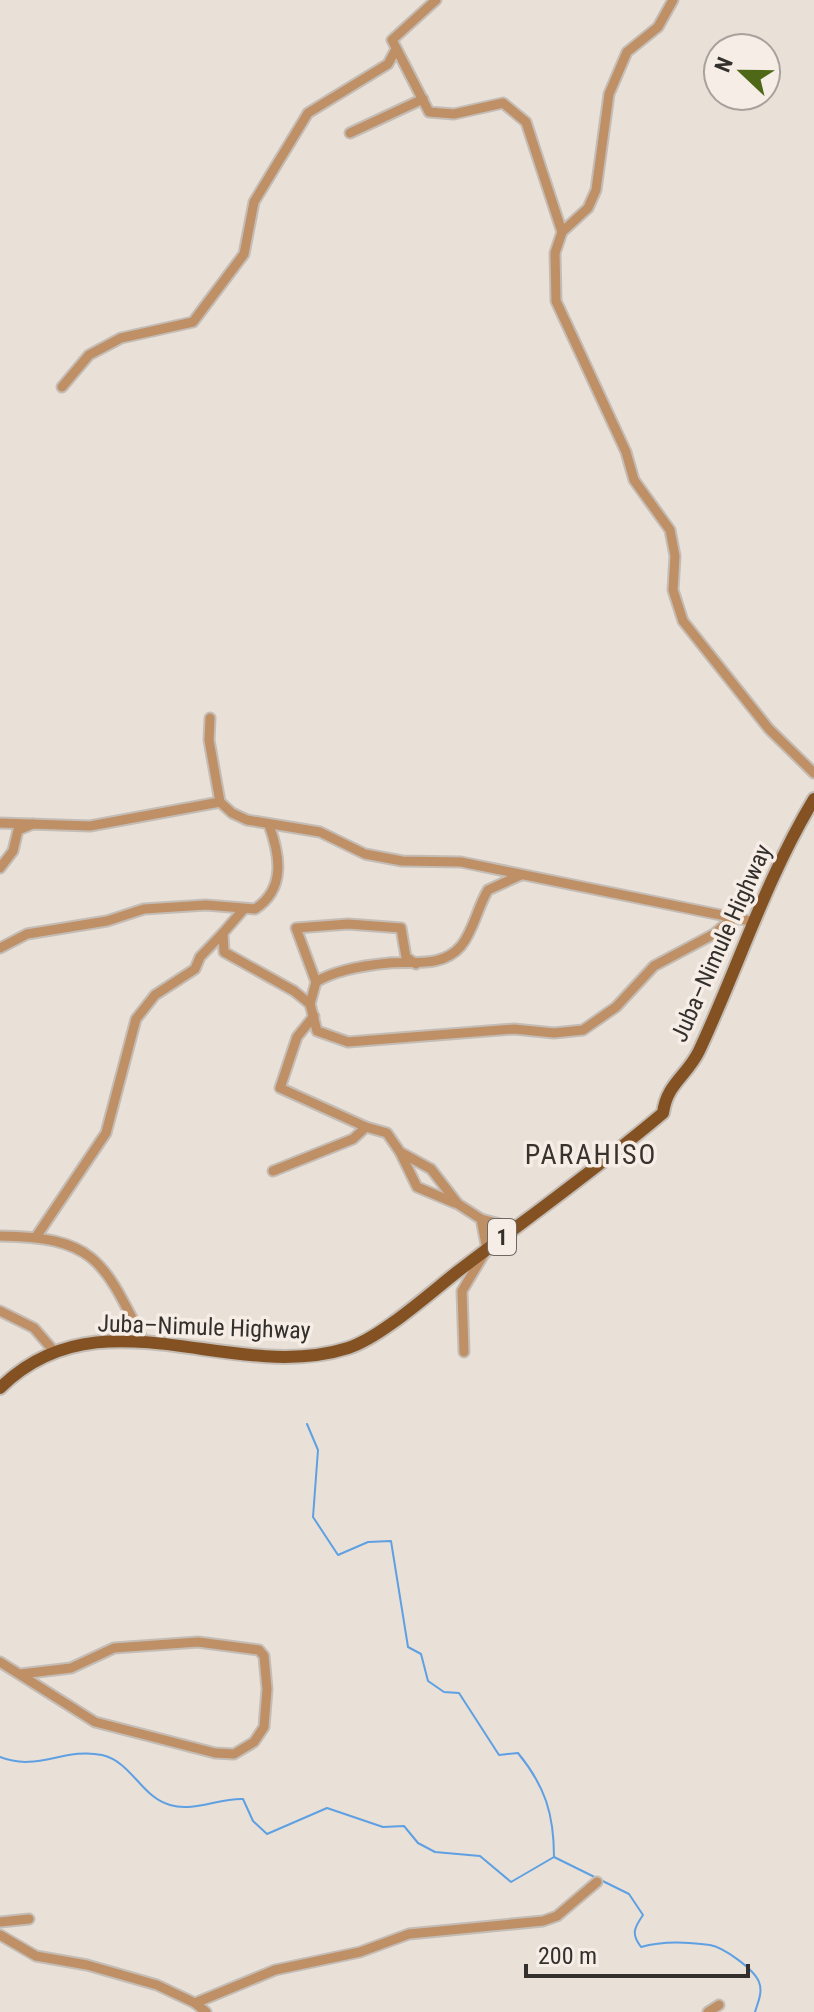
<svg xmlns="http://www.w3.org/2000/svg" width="814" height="2012" viewBox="0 0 814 2012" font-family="'Roboto Condensed',sans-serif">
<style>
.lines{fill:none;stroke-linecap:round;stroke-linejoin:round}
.stream{stroke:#5ea0e2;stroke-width:2}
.minor-casing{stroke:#c4bdb6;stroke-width:13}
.major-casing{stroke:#c4bdb6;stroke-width:16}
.minor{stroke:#bf8f66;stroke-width:9}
.major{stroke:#845222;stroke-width:12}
.labels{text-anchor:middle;stroke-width:7;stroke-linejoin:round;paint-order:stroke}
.shield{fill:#f6ede6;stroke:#6d6864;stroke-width:2}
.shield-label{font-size:22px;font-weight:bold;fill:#322f2c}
.street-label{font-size:24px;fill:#322f2c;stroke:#f6ede6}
.quarter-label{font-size:28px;letter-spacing:2px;fill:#3a332d;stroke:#f6ede6}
</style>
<rect width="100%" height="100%" fill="#e9e0d8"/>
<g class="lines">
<g class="stream">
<path d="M 307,1424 L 318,1450 L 313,1517 L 338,1555 L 368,1542 L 391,1541 L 408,1647 L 421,1654 L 428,1681 L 444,1692 L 459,1693 L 499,1755 L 518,1753 C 545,1786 554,1814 554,1857"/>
<path d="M 0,1757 C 37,1772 65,1747 102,1755 C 132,1762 141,1797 170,1805 C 194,1812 219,1798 243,1799 L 253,1821 L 267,1834 L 327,1808 L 383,1827 L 404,1826 L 418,1843 L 435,1852 L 480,1856 L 511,1882 L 554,1857 L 629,1894 L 643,1915 C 634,1928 631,1934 641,1947 C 661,1941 689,1942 710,1945 C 723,1947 754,1969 759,1982 C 763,1992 758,2002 755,2012"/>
</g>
<g class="minor-casing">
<g id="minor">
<path d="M 436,0 L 392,40 L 429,112 L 454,114 L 503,103 L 526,122 L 562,232"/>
<path d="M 673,0 L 658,27 L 627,52 L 609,94 L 596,190 L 588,208 L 562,232 L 555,253 L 556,301 L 626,452 L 634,480 L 670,530 L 675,556 L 673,590 L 683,621 L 769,729 L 814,773"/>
<path d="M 350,133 L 423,99"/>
<path d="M 62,387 L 89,355 L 121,338 L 193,322 L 244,254 L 254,202 L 308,113 L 388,64 L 396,49"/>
<path d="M 210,718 L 209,740 L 220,802"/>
<path d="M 0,823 L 90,826 L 220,802 L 232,813 L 247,820 L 320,832 L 365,854 L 402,861 L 461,862 L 755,922"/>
<path d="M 0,868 L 13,851 L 18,830 L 33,824"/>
<path d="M 243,910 L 223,933 L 224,952 L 294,991 L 310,1004"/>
<path d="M 0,948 L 27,934 L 107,921 L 144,909 L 206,905 L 255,909 C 286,889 280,855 269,825"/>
<path d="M 416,964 L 406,957 L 401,928 L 348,924 L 296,928 L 316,982 C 335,970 368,965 389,963 C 414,961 442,968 461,946 C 474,930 477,908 488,890 L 521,875"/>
<path d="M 316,982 L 310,1004 L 317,1031 L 348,1042 L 514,1029 L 554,1033 L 583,1030 L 616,1007 L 654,966 L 714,934 L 734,917"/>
<path d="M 314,1016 L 297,1037 L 280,1088 L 366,1127 L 387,1133 L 400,1152 L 431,1169 L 458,1204 L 481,1219 L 487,1249 L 462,1291 L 464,1352"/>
<path d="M 400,1152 L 417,1187 L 455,1203"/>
<path d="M 273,1171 L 353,1139 L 366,1127"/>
<path d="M 481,1219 L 515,1228"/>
<path d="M 0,1236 C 96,1237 104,1262 144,1342"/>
<path d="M 36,1237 L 106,1133 L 136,1019 L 155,995 L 195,969 L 200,957 L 223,933"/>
<path d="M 0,1311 L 34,1328 L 53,1350"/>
<path d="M 0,1662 L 95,1722 L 215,1753 L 234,1754 L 254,1742 L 264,1727 L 267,1689 L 264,1656 L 259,1650 L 198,1642 L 114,1648 L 71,1668 L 21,1674"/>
<path d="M 0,1922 L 29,1919"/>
<path d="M 0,1935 L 36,1956 L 87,1965 L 157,1985 L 195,2003 L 206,2012"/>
<path d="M 195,2003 L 275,1970 L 360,1952 L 409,1934 L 543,1921 L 557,1916 L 597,1882"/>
<path d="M 708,2012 L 719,2005"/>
</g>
</g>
<g class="major-casing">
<path id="major" d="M 0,1388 C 101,1288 232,1385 348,1348 C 380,1338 429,1294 457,1272 C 526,1219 597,1169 663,1113 C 667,1083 687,1076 699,1051 C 738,968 766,878 814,799"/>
</g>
<use href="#minor" class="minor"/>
<use href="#major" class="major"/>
</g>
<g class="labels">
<rect class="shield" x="488" y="1219" width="28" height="36" rx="6"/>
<g class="shield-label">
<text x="502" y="1245">1</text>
</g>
<g class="street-label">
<text transform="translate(721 943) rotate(-66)" y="8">Juba–Nimule Highway</text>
<text transform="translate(204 1327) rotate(2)" y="8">Juba–Nimule Highway</text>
</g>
<g class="quarter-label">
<text x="591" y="1164">PARAHISO</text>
</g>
</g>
<g transform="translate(742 72) rotate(292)"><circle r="38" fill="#f6ede6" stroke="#a8a19c" stroke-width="2"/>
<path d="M0-6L14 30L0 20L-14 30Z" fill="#4f6818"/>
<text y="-12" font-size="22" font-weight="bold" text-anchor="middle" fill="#322f2c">N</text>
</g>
<path d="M526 1964v12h222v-12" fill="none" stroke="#322f2c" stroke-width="4"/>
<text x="538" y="1964" font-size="24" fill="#322f2c" stroke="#f6ede6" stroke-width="6" paint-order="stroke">200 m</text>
</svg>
